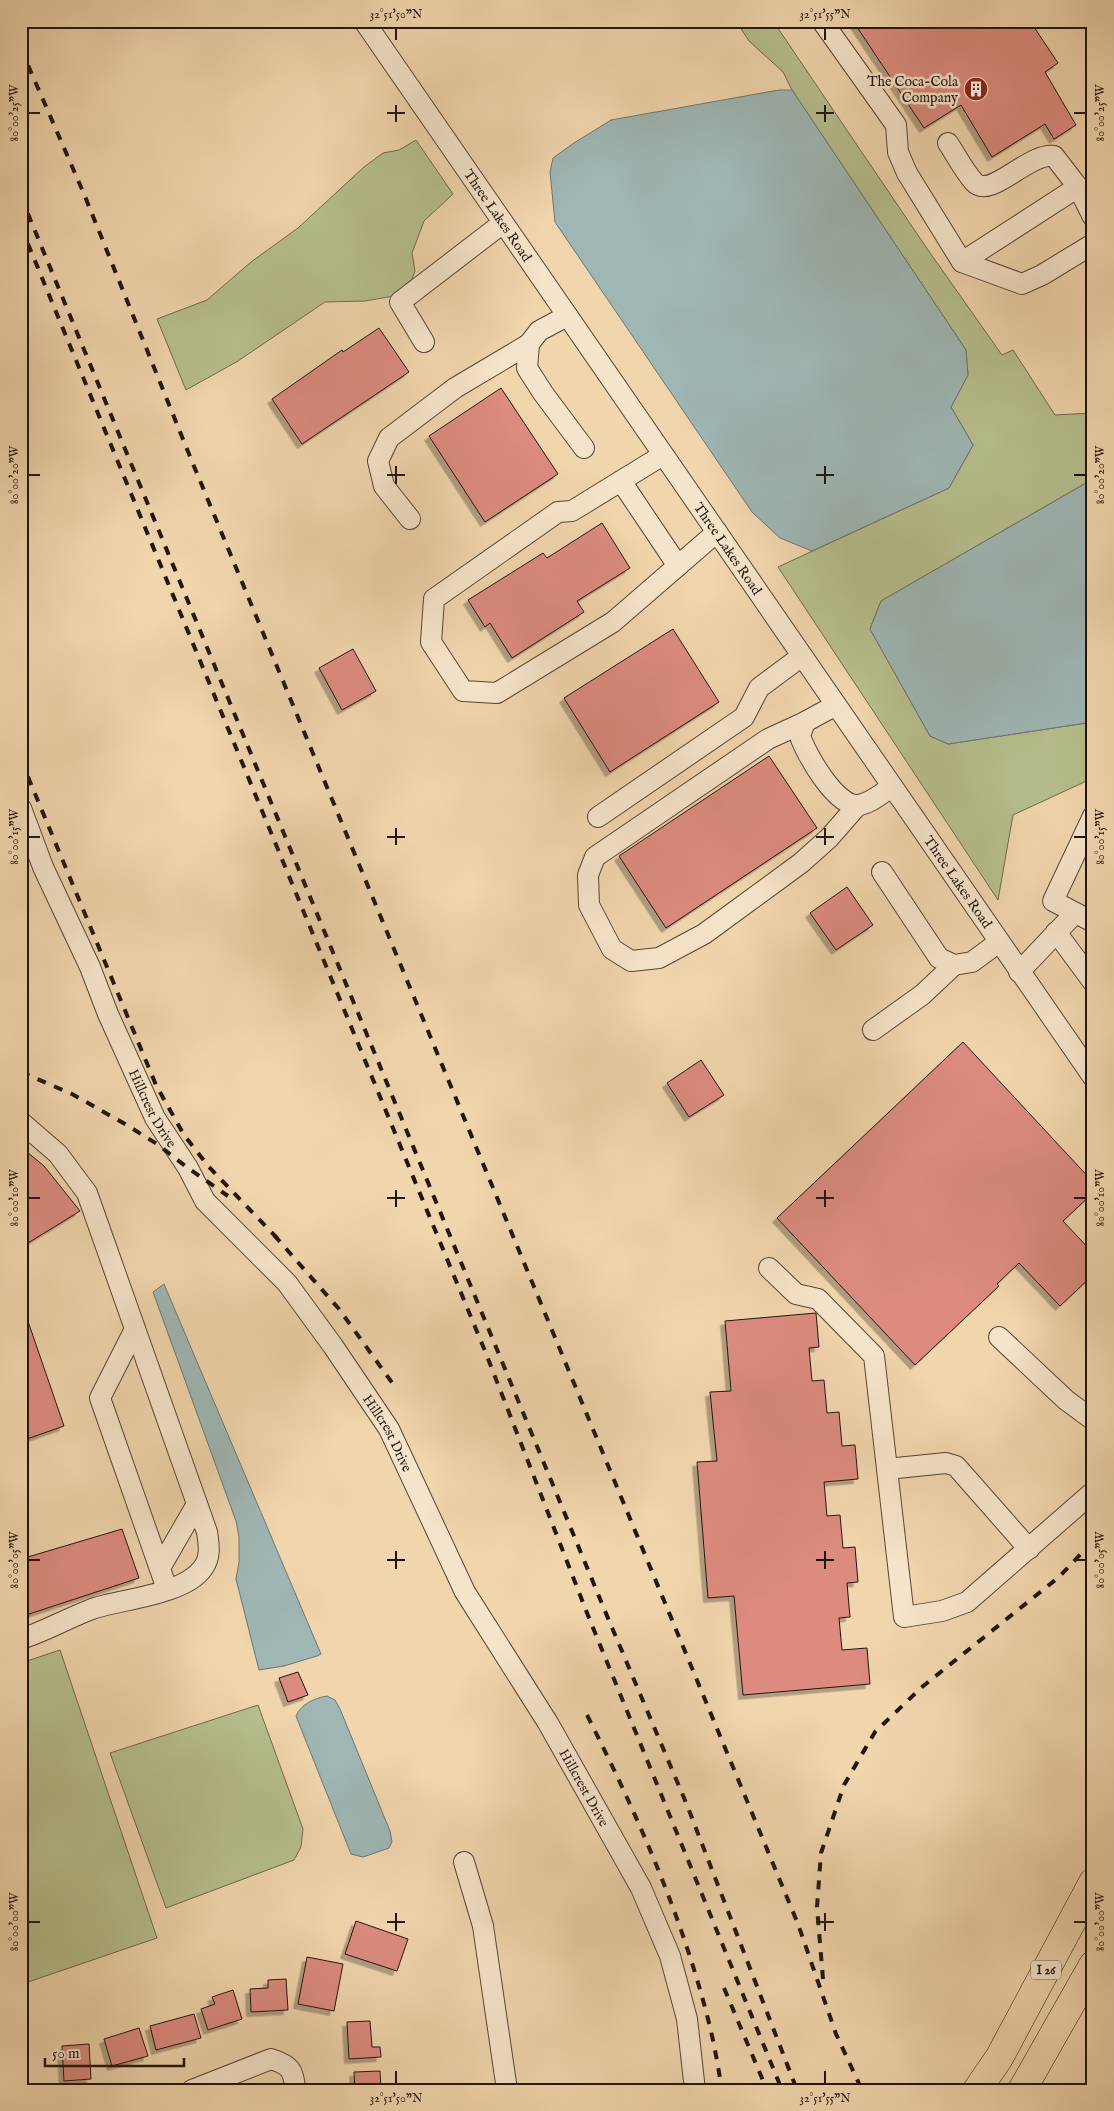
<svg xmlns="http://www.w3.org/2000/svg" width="1114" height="2111" viewBox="0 0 1114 2111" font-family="'IM FELL English',serif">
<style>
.green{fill:#b6be8d;stroke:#6c6a4e}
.water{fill:#9eb6b4;stroke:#6c7672}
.building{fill:#dc8b7e;stroke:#211510;filter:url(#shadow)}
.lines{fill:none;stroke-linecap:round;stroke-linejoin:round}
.minor-casing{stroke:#554537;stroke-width:22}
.highway-casing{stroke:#211510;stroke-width:29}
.minor{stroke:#f6e4ca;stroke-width:20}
.highway{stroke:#f1d5ad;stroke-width:28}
.rail{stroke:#211510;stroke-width:4;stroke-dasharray:9 9;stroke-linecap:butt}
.ticks{fill:none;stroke:#211510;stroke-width:2}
.labels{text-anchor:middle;stroke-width:5;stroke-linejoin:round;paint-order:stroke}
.shield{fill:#f6e4ca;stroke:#615348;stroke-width:1}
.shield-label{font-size:12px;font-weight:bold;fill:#211510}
.poi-label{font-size:14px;fill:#211510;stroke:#f6e4ca;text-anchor:end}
.street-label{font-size:14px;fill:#211510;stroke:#f6e4ca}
.neatline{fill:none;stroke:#211510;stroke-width:2}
.ticks-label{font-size:12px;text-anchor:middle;fill:#211510}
</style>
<defs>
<filter id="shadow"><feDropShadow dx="-4.5" dy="4.5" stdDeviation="0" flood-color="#0004"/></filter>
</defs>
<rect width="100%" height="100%" fill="#f1d5ad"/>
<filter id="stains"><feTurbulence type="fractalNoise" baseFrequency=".004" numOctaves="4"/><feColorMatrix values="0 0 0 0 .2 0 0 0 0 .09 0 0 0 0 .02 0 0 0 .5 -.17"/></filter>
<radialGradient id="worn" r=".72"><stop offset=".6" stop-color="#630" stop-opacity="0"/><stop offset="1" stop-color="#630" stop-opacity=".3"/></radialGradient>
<g class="green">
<path d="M 736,21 L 773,21 L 928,250 L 1002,355 L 1013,350 L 1055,415 L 1093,413 L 1093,479 L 881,601 L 870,629 L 930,736 L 948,744 L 1093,722 L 1093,778 L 1013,815 L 998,900 L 778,567 L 949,488 L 973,445 L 951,407 L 968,375 L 966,350 L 792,90 L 783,72 L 749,41 Z"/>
<path d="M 416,140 L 453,194 L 424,221 L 412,253 L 415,271 L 409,287 L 394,296 L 365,301 L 325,302 L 238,361 L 186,390 L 157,319 L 207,300 L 251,262 L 298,228 L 364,167 L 383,153 L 399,150 Z"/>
<path d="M 60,1650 L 157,1938 L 28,1982 L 21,1962 L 21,1663 Z"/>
<path d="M 258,1705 L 303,1829 L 301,1847 L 294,1860 L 166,1908 L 110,1753 Z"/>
</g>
<g class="water">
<path d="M 779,90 L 792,90 L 966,350 L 968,375 L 951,407 L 973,445 L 949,488 L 812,551 L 780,538 L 752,512 L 555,222 L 550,172 L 553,158 L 574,143 L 611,120 Z"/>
<path d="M 1093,479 L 1093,722 L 948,744 L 930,736 L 870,629 L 881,601 Z"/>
<path d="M 164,1284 L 321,1654 L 317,1656 L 284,1666 L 259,1670 L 236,1579 L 239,1562 L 239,1537 L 236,1521 L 153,1292 Z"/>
<path d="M 327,1696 L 335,1700 L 340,1709 L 390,1831 L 392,1842 L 389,1848 L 363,1857 L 351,1854 L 296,1716 C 301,1704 315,1698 327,1696 Z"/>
</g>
<g class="building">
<path d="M 853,21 L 1030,21 L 1058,63 L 1045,72 L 1076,125 L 1054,139 L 1045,124 L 992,157 L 961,105 L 924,128 Z"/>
<path d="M 379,328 L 409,372 L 302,444 L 272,399 L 342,350 L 343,352 Z"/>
<path d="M 501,388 L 558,474 L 485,522 L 429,436 Z"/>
<path d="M 602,523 L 630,568 L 577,601 L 584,612 L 512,658 L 490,623 L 485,627 L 468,600 L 543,553 L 547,558 Z"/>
<path d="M 673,629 L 719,702 L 610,772 L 564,698 Z"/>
<path d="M 353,649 L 376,691 L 342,710 L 319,668 Z"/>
<path d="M 769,756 L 817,828 L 666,928 L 619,856 Z"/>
<path d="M 847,887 L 873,925 L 836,950 L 810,913 Z"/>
<path d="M 963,1042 L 1093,1182 L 1093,1193 L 1063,1221 L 1093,1253 L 1093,1275 L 1060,1306 L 1019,1263 L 997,1284 L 999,1286 L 915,1365 L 777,1218 Z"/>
<path d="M 701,1060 L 724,1095 L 689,1117 L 667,1083 Z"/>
<path d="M 21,1147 L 44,1166 L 80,1211 L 23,1246 L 21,1243 Z"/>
<path d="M 21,1301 L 64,1426 L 27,1439 L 21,1423 Z"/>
<path d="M 816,1313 L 819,1347 L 809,1348 L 812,1381 L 824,1380 L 827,1413 L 839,1412 L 842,1446 L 855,1445 L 858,1479 L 824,1482 L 827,1516 L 840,1515 L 843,1548 L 855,1547 L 858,1582 L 847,1583 L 850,1617 L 839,1618 L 842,1650 L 867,1648 L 870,1684 L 743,1695 L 734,1596 L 708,1598 L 697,1462 L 717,1461 L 710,1392 L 731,1391 L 725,1321 Z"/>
<path d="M 122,1529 L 139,1578 L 23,1616 L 21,1611 L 21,1559 Z"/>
<path d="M 298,1672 L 308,1695 L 288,1702 L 279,1678 Z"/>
<path d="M 356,1921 L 408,1939 L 397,1971 L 345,1954 Z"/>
<path d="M 307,1957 L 343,1964 L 334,2011 L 298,2004 Z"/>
<path d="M 286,1979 L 288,2010 L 251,2012 L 250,1989 L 268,1988 L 268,1980 Z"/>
<path d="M 233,1990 L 242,2019 L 208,2030 L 201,2009 L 215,2004 L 212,1997 Z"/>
<path d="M 194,2014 L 201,2038 L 156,2050 L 150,2026 Z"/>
<path d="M 370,2021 L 372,2047 L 380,2047 L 381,2057 L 349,2059 L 347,2022 Z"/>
<path d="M 139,2028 L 148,2056 L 112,2066 L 104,2039 Z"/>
<path d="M 89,2044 L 91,2079 L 64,2081 L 62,2046 Z"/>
<path d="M 380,2071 L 381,2090 L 355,2090 L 354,2072 Z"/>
</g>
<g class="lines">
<g class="minor-casing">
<g id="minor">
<path id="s1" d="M 364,21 L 1093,1077"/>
<path d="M 822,21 L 896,125 L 898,152 L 907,173 L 962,262 L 1022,284 L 1042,275 L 1093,244"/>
<path d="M 948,143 C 956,155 964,171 974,182 C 991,200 1027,153 1054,156 L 1078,187 L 1093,217"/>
<path d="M 962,262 L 1078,187"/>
<path d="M 567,316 L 539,331 L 529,344 L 527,368 L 543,393 L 584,448"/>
<path d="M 424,342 L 400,302 L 503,223"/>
<path d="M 663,455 L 572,511 L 558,512 L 434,599 L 431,642 L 463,691 L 497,693 L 613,622 L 717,532"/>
<path d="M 621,481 L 678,566"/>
<path d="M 410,519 L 384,486 L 378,461 L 389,438 L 455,388 L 529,344"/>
<path d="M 836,705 L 805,722 L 800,736 C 806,754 836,807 858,805 C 870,804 882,793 892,787"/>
<path d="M 805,722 L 768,739 L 595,857 L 588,875 L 589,905 L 612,949 L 631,961 L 659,958 L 704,934 L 801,863 L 829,838 L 857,806"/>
<path id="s2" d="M 21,808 L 43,867 L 90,967 L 108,1014 L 155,1118 L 188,1168 L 205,1201 L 287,1283 L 333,1346 L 389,1429 L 465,1592 L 548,1723 L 641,1888 L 670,1956 L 687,2019 L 695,2090"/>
<path d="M 1093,816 L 1053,901 L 1093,922"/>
<path d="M 598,817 L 744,717 L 759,688 L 802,656"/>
<path d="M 882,872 L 939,958 L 954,965 L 972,962 L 999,942"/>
<path d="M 1056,932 L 1093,982"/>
<path d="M 1019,972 L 1075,913"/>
<path d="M 873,1030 L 922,995 L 954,965"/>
<path d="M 21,1122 L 58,1154 L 87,1193 L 207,1532 C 209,1545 211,1557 203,1568 C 184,1595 121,1599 92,1609 C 68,1618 46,1631 21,1639"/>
<path d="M 769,1268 L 796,1294 L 818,1299 L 874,1356 L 904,1617 L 942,1611 L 967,1602 L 1093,1492"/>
<path d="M 135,1329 L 100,1398 L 167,1589"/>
<path d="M 999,1337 L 1066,1400 L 1093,1420"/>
<path d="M 887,1469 L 946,1463 L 956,1466 L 1029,1549"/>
<path d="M 160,1568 L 197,1504"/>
<path d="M 464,1862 L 483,1926 L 507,2090"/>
<path d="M 192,2090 L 271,2059 C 290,2065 294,2070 295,2090"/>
</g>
</g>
<g class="highway-casing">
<g id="highway">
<path d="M 977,2090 L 999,2058 L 1093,1882"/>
<path d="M 1022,2090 L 1093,1965"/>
</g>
</g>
<use href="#minor" class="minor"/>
<use href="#highway" class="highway"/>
<g class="rail">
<path d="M 21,49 L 84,194 L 191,459 L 798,1924 L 836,2034 L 862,2090"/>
<path d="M 21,197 L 605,1611 L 687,1805 L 797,2090"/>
<path d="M 21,227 L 485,1351 L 589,1618 L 782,2090"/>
<path d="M 21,760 L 156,1085 L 184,1135 L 209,1167 L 278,1239"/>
<path d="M 21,1072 L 72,1094 L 125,1124 L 157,1144 L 188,1168 L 228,1196"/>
<path d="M 274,1235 L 339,1309 L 393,1384"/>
<path d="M 587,1715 C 636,1812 681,1913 708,2019 C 714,2042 718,2066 722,2090"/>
<path d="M 823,1979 L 817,1907 L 821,1853 L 844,1785 L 875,1732 L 922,1687 L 1059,1577 L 1093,1541"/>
<path d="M 724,1988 L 767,2090"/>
</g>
</g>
<path class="ticks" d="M 396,28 L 396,40M 825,28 L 825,40M 396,105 L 396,122M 825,105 L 825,122M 28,113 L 40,113M 387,113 L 405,113M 816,113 L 834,113M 1074,113 L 1086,113M 396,466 L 396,484M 825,466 L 825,484M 28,475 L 40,475M 387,475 L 405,475M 816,475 L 834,475M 1074,475 L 1086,475M 396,828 L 396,845M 825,828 L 825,845M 28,837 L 40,837M 387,837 L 405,837M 816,837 L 834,837M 1074,837 L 1086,837M 396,1190 L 396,1207M 825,1190 L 825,1207M 28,1198 L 40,1198M 387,1198 L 405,1198M 816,1198 L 834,1198M 1074,1198 L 1086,1198M 396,1551 L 396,1569M 825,1551 L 825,1569M 28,1560 L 40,1560M 387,1560 L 405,1560M 816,1560 L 834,1560M 1074,1560 L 1086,1560M 396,1913 L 396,1931M 825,1913 L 825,1931M 28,1922 L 40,1922M 387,1922 L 405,1922M 816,1922 L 834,1922M 1074,1922 L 1086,1922M 396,2071 L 396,2084M 825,2071 L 825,2084"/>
<defs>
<g id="building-disc" transform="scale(1.25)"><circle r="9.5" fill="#8f2418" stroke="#f6e4ca"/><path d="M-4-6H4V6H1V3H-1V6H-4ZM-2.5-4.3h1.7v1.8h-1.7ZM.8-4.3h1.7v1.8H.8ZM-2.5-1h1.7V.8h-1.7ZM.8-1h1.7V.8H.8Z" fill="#fff"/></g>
</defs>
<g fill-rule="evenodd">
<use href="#building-disc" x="976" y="89"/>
</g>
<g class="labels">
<rect class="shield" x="1031" y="1960.5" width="30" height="19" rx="4"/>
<g class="shield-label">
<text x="1046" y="1974">I 26</text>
</g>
<g class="poi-label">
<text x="958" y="86">The Coca-Cola<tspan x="958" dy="16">Company</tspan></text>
</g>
<g class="street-label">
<text dy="5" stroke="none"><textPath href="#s1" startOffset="236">Three Lakes Road</textPath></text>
<text dy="5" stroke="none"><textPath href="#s1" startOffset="641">Three Lakes Road</textPath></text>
<text dy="5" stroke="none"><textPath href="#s1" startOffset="1046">Three Lakes Road</textPath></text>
<text dy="5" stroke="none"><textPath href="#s2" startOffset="328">Hillcrest Drive</textPath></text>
<text dy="5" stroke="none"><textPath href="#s2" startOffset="732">Hillcrest Drive</textPath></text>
<text dy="5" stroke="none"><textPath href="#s2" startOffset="1138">Hillcrest Drive</textPath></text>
</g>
</g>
<rect width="1114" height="2111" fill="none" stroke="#f1d5ad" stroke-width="55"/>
<path d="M45 2058v8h139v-8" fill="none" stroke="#211510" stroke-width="2.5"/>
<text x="52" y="2058" font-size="15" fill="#211510" stroke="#f6e4ca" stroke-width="4" paint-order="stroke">50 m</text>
<rect x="28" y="28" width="1058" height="2056" class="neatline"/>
<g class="ticks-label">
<text x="396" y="18">32°51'50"N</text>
<text x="825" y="18">32°51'55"N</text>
<text transform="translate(1100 113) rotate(-90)" y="4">80°00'25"W</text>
<text transform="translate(14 113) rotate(-90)" y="4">80°00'25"W</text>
<text transform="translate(14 475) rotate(-90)" y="4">80°00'20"W</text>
<text transform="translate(1100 475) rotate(-90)" y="4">80°00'20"W</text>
<text transform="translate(1100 837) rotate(-90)" y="4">80°00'15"W</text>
<text transform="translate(14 837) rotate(-90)" y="4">80°00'15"W</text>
<text transform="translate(1100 1198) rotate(-90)" y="4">80°00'10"W</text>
<text transform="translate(14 1198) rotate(-90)" y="4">80°00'10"W</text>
<text transform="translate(14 1560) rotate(-90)" y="4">80°00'05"W</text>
<text transform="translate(1100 1560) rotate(-90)" y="4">80°00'05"W</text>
<text transform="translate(1100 1922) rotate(-90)" y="4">80°00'00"W</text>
<text transform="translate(14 1922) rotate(-90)" y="4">80°00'00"W</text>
<text x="396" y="2102">32°51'50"N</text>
<text x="825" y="2102">32°51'55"N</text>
</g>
<rect width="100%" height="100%" filter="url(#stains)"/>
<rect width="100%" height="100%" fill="url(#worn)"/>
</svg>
